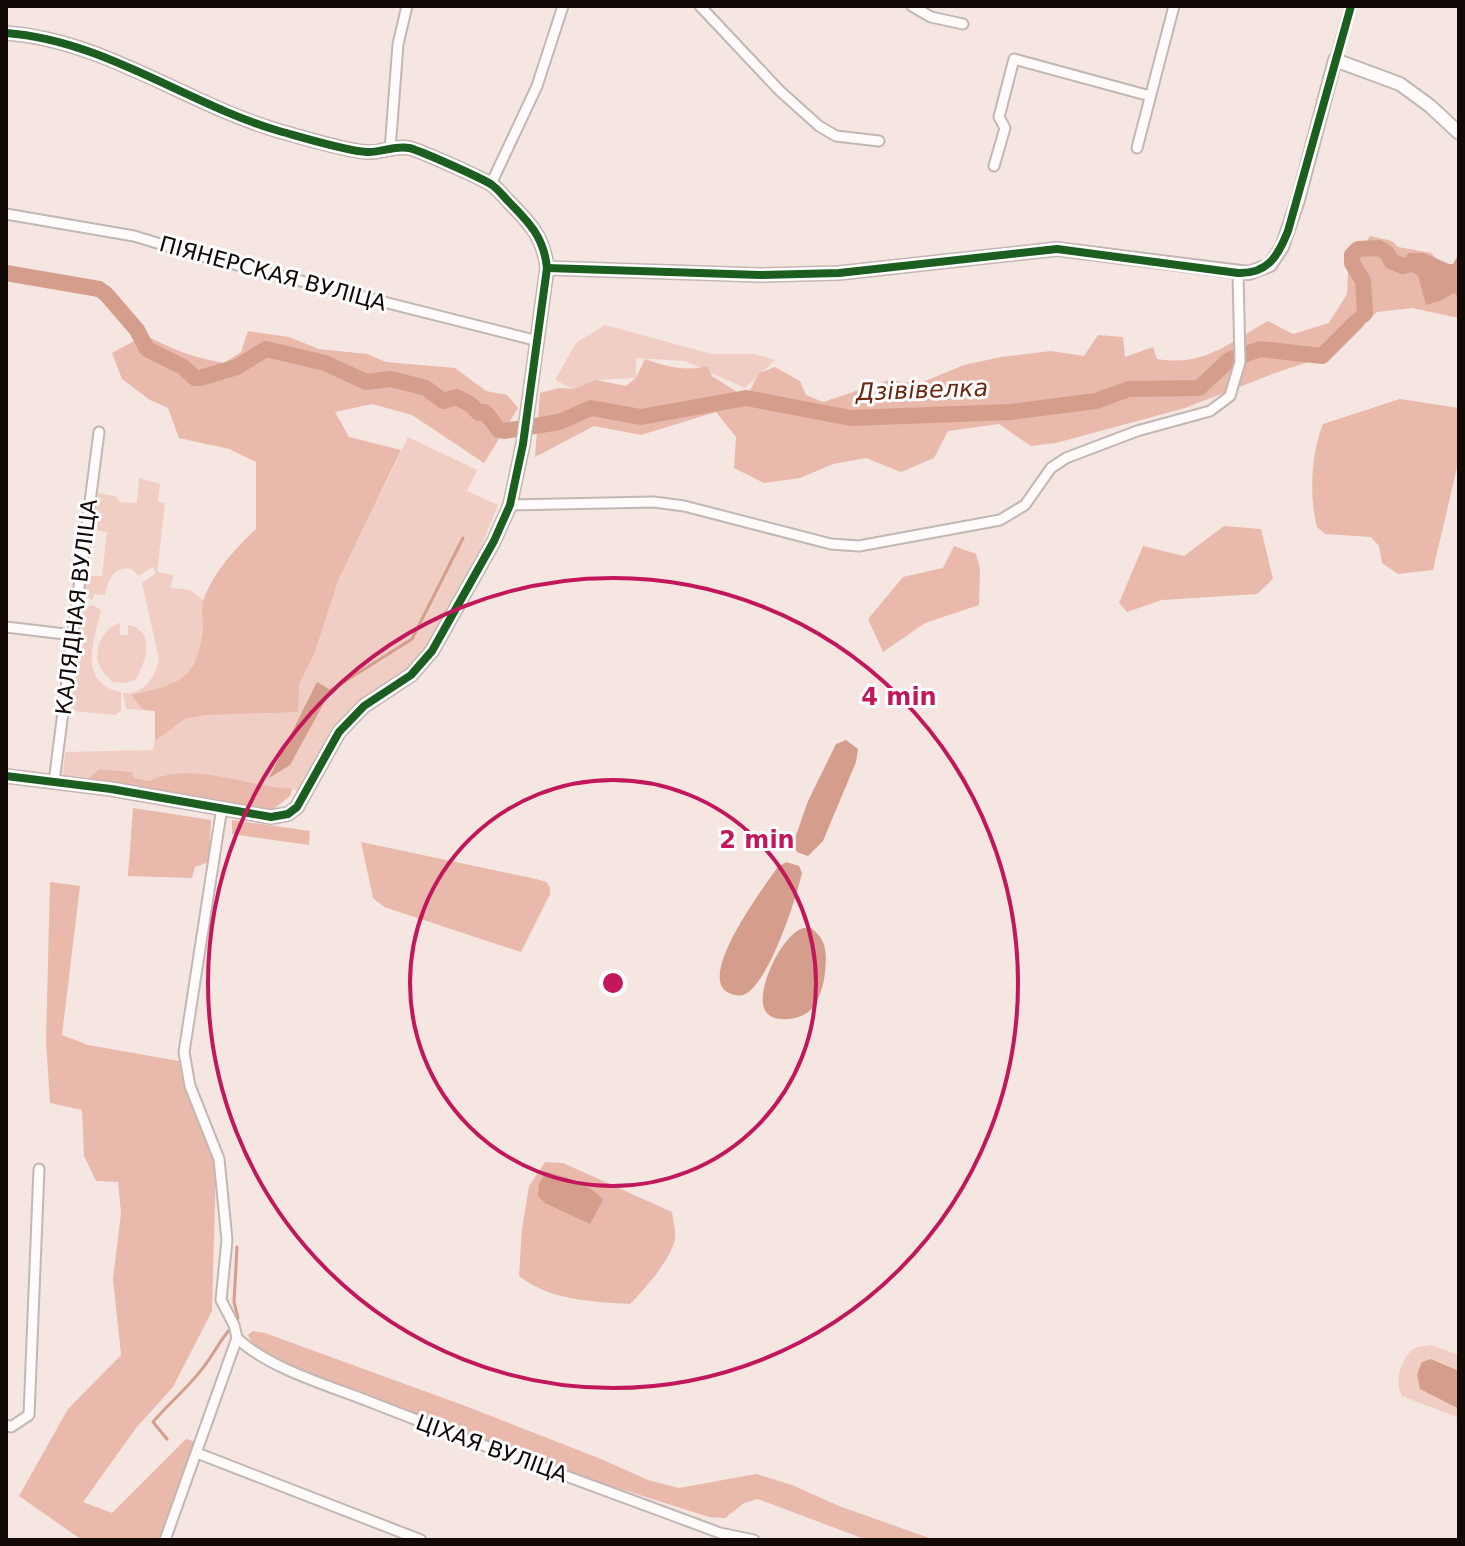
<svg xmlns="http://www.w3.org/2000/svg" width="1465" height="1546" viewBox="0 0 1465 1546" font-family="'DejaVu Sans',sans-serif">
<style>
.green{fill:#f0cec3}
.forest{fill:#e9b9ab}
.water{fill:#d59d8c}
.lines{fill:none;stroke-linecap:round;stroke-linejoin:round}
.stream{stroke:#d59d8c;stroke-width:3}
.river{stroke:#d59d8c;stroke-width:16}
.street-casing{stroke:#c2b7b3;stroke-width:13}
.secondary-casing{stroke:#c2b7b3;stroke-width:16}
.street{stroke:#fefbfa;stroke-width:9}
.secondary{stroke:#fefbfa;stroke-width:12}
.cycleway-casing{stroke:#fff;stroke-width:13}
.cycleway{stroke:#1b5e20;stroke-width:8}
.ring{fill:none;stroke:#c2185b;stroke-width:4}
.labels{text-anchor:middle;stroke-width:6;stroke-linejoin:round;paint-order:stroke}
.street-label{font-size:22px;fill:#130a08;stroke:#fff}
.water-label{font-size:24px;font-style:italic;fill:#6a2711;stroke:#fff}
.centre{fill:#c2185b;stroke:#fff;stroke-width:4}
.ring-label{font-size:24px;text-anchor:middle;font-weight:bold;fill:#c2185b;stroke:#fff;stroke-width:6;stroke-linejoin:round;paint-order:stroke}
</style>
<rect width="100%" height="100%" fill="#f5e6e1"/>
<g class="green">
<path d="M 605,325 L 712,354 L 755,354 L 775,360 L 745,388 L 685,361 L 636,358 L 636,378 L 596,380 L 573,389 L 555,380 L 576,343 Z"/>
<path d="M 408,437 L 477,470 L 467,491 L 498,505 L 480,549 L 425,648 L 403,673 L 344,715 L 330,731 L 298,790 C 287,789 277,789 266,788 C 228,783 187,761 150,781 L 134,778 L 132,772 L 99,769 L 89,778 L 63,775 L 65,752 L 153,750 L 155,741 L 185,719 L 206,715 L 299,684 L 314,655 L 338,581 Z"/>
<path d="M 139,478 L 160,484 L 158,502 L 165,503 L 157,572 L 173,575 L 171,588 L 190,590 L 203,600 C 202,628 205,671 174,684 C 161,689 145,691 131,695 L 143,710 L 126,709 L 123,693 C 144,695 155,678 159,659 L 142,583 L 156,573 L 153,567 L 138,576 L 132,569 C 114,566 108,579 105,595 L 95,594 L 92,600 L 80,591 L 81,580 L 85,576 L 102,576 L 107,532 L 92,529 L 97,493 L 115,496 L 120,502 L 137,503 Z"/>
<path d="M 93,605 L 101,610 C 94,641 77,683 121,692 L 121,711 L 115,715 L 74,711 L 72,717 L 68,715 L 80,609 Z"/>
<path d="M 120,623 L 120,635 L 128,635 L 128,625 C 156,630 146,663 136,679 L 126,683 L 113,682 C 108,678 103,673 100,667 C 92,651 103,627 120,623 Z"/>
<path d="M 1431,1345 L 1459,1355 L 1459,1371 L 1432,1359 L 1422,1362 L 1420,1389 L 1459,1409 L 1459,1418 L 1402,1396 C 1394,1382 1401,1354 1417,1347 C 1421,1346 1426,1346 1431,1345 Z"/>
</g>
<g class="forest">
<path d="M 1370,236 L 1392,241 L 1398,247 L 1431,253 L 1459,283 L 1459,318 L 1412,308 L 1377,312 L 1335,353 L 1275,373 L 1185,408 L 1056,443 L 1031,446 L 999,424 L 948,431 L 934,458 L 901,472 L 866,458 L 833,464 L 800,478 L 764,483 L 734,468 L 736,437 L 716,412 L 641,435 L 594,426 L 535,457 L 540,393 L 559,388 L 573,389 L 596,380 L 626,386 L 636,378 L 645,359 C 662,366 688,372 707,366 L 712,376 L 746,398 L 759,373 L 775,367 L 800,381 L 806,395 L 823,402 L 889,380 L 918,384 L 964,365 L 1001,357 L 1051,351 L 1084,356 L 1098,335 L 1123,337 L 1125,357 L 1153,347 L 1157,359 C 1205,367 1228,343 1268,321 L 1293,334 L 1329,323 L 1347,294 L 1348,271 Z"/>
<path d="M 248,331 L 289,337 L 319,349 L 367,354 L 386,362 L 455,368 L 486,391 L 507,395 L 518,408 L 484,463 L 412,415 L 372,404 L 335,412 L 349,437 L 401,450 L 338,581 L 314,655 L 299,684 L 298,712 L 206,715 L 185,719 L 155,741 L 155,711 L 143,710 L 131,695 C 174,684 195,685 202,634 C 204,623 200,609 204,598 C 215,570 235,549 256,529 L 256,462 L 229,449 L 179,438 L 168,408 L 150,400 L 122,379 L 112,353 L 145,335 C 171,349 195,358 224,363 L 241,352 Z"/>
<path d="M 1400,399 L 1459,408 L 1459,459 L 1433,570 L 1398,574 L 1382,563 L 1379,546 L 1371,537 L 1325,534 L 1317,527 C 1309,496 1311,454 1323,424 Z"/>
<path d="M 1224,526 L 1261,529 L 1273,579 L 1257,594 L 1162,600 L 1127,612 L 1119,603 L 1143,546 L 1184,556 Z"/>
<path d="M 954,546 L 976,554 L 980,568 L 979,605 L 925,623 L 883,652 L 868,619 L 903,577 L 943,568 Z"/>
<path d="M 99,769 L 132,772 L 134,778 L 150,781 C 188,760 249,787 292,789 L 290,796 L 271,811 L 98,785 L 89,778 Z"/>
<path d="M 133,808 L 211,820 L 209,862 L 195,867 L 192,878 L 128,876 Z"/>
<path d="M 232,820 L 310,831 L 309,845 L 232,834 Z"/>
<path d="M 361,842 L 536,879 L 546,882 L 550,888 L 550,894 L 521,952 L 384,907 L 373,898 Z"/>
<path d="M 50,882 L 80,886 L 62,1035 L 88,1045 L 179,1061 L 182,1077 L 216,1165 L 212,1311 L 173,1387 L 136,1428 L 83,1502 L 112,1513 L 186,1439 L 196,1442 L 159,1540 L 78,1540 L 79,1538 L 19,1496 L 68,1409 L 121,1355 L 113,1279 L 121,1213 L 118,1182 L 96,1181 L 84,1156 L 82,1110 L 50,1103 L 46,1041 Z"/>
<path d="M 545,1162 L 563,1163 L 672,1212 C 673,1221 676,1231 675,1239 C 671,1259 645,1289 630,1304 C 593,1302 549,1300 519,1276 L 522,1229 L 529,1186 Z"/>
<path d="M 253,1331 L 265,1333 L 468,1407 L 601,1459 L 648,1480 L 679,1488 L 756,1474 L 792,1485 L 839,1506 L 935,1540 L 867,1540 L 758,1499 L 744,1503 L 725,1518 L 709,1517 L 504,1452 L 277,1360 L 253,1347 L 248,1335 Z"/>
</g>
<g class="water">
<path d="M 1408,253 L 1424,253 L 1434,265 L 1453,264 L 1459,254 L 1459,297 L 1454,293 L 1440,301 L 1426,305 L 1418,276 L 1403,266 Z"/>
<path d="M 317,682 L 331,690 L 290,765 L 269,778 Z"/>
<path d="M 846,740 L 858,749 L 856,762 L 823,841 L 808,856 L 797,852 L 793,844 L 808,801 L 836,744 Z"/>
<path d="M 786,862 L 799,866 L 802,873 C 796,899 769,983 745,994 C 740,997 732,995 727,992 C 698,974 764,887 777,868 Z"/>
<path d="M 803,928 L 811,928 C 827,940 827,953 825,972 C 824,983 820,998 813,1007 C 805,1020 770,1026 764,1008 C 757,987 782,935 803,928 Z"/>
<path d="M 546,1172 C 565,1176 592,1185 603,1200 L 590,1224 L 545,1203 L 538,1196 L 539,1184 Z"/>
<path d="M 1431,1359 L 1459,1371 L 1459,1409 L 1420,1389 L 1417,1374 L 1422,1362 Z"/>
</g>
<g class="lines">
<g class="stream">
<path d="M 331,690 L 412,639 L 463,538"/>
<path d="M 236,1322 L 238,1318 L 234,1302 L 237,1247"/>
<path d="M 167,1439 L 153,1422 C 169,1403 192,1384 205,1365 C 215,1352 220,1340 231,1328"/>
</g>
<g class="river">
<path d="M 6,273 L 99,289 L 106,294 L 137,330 L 147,349 L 183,367 L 195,378 L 200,378 L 237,367 L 266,349 L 325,363 L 366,382 L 391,379 L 426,388 L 443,401 L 456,397 L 470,404 L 479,413 L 485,412 L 499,430 L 504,431 L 559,422 L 591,408 L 641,417 L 746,398 L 851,418 L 1010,412 L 1096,401 L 1129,389 L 1199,388 L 1229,360 L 1260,349 L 1322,356 L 1357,321"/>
<path d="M 1363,315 L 1365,313 L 1363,281 L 1352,263 L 1352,255 L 1358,249 L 1379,248 L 1387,253 L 1391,261 L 1403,266 L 1422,261 L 1459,277"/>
</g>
<g class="street-casing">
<g id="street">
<path d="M 700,6 L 780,91 L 819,126 L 836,136 L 879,141"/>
<path d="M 912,6 L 931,17 L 963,24"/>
<path d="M 1335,60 L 1351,6"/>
<path d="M 1137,148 L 1174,6"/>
<path d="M 390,150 L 398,44 L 407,6"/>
<path d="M 994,166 L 1005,128 L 999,117 L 1014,59 L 1150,96"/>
<path d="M 491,184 L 537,86 L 563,6"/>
<path d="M 6,214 L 134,236 L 190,253 L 538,341"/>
<path d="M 510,505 L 654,502 L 684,506 L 831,544 L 859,546 L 1000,520 L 1025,505 L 1051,468 L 1066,458 L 1137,431 L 1210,411 L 1230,396 L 1240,362 L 1238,273"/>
<path d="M 6,627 L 73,635"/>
<path d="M 54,782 L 99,432"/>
<path d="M 222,807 L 184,1052 L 190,1086 L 219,1159 L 227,1240 L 221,1300 L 234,1325 L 237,1338"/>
<path d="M 237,1338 C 268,1368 327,1385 368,1401 C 484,1447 603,1489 720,1533 L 754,1540"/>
<path d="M 6,1425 L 11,1427 L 29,1415 L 39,1169"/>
<path d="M 197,1453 L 421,1540"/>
<path d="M 165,1540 L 237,1338"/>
</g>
</g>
<g class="secondary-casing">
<g id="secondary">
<path d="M 6,33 C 104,40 187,104 279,131 C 301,137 346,151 367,152 C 381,153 395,145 409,148 C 419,150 484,179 492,185 C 498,189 504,197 509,202 C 530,223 544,238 547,268 L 523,444 L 510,505 L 494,541 L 432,651 L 411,675 L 364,706 L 339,732 L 297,807 L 288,814 L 271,817 L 111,789 L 6,776"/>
<path d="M 547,268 L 760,275 L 839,273 L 1057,249 L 1249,273 L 1270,265 L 1282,247 L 1298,200 L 1335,60 L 1400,84 L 1430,106 L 1459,133"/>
</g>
</g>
<use href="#street" class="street"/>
<use href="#secondary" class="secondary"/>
<g class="cycleway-casing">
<g id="cycleway">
<path d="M 6,33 C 104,40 187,104 279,131 C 301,137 346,151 367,152 C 381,153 395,145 409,148 C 419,150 484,179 492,185 C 498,189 504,197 509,202 C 530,223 544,238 547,268 L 523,444 L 510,505 L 494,541 L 432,651 L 411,675 L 364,706 L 339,732 L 297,807 L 288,814 L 271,817 L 111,789 L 6,776"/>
<path d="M 547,268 L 760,275 L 839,273 L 1057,249 L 1238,273 C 1268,274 1278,256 1288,231 L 1351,6"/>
</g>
</g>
<use href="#cycleway" class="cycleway"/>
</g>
<g class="ring">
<circle cx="613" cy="983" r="203"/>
<circle cx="613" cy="983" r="405"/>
</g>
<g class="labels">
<g class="street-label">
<text transform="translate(273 273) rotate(15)" y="8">ПІЯНЕРСКАЯ ВУЛІЦА</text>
<text transform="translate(76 607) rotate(-83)" y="8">КАЛЯДНАЯ ВУЛІЦА</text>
<text transform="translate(492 1448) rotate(20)" y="8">ЦІХАЯ ВУЛІЦА</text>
</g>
<g class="water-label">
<text transform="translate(922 390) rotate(-2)" y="8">Дзівівелка</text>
</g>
</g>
<circle cx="613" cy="983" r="12" class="centre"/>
<g class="ring-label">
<text x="899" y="705">4 min</text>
<text x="757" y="848">2 min</text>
</g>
<rect width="1465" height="1546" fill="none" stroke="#130a08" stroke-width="16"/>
</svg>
